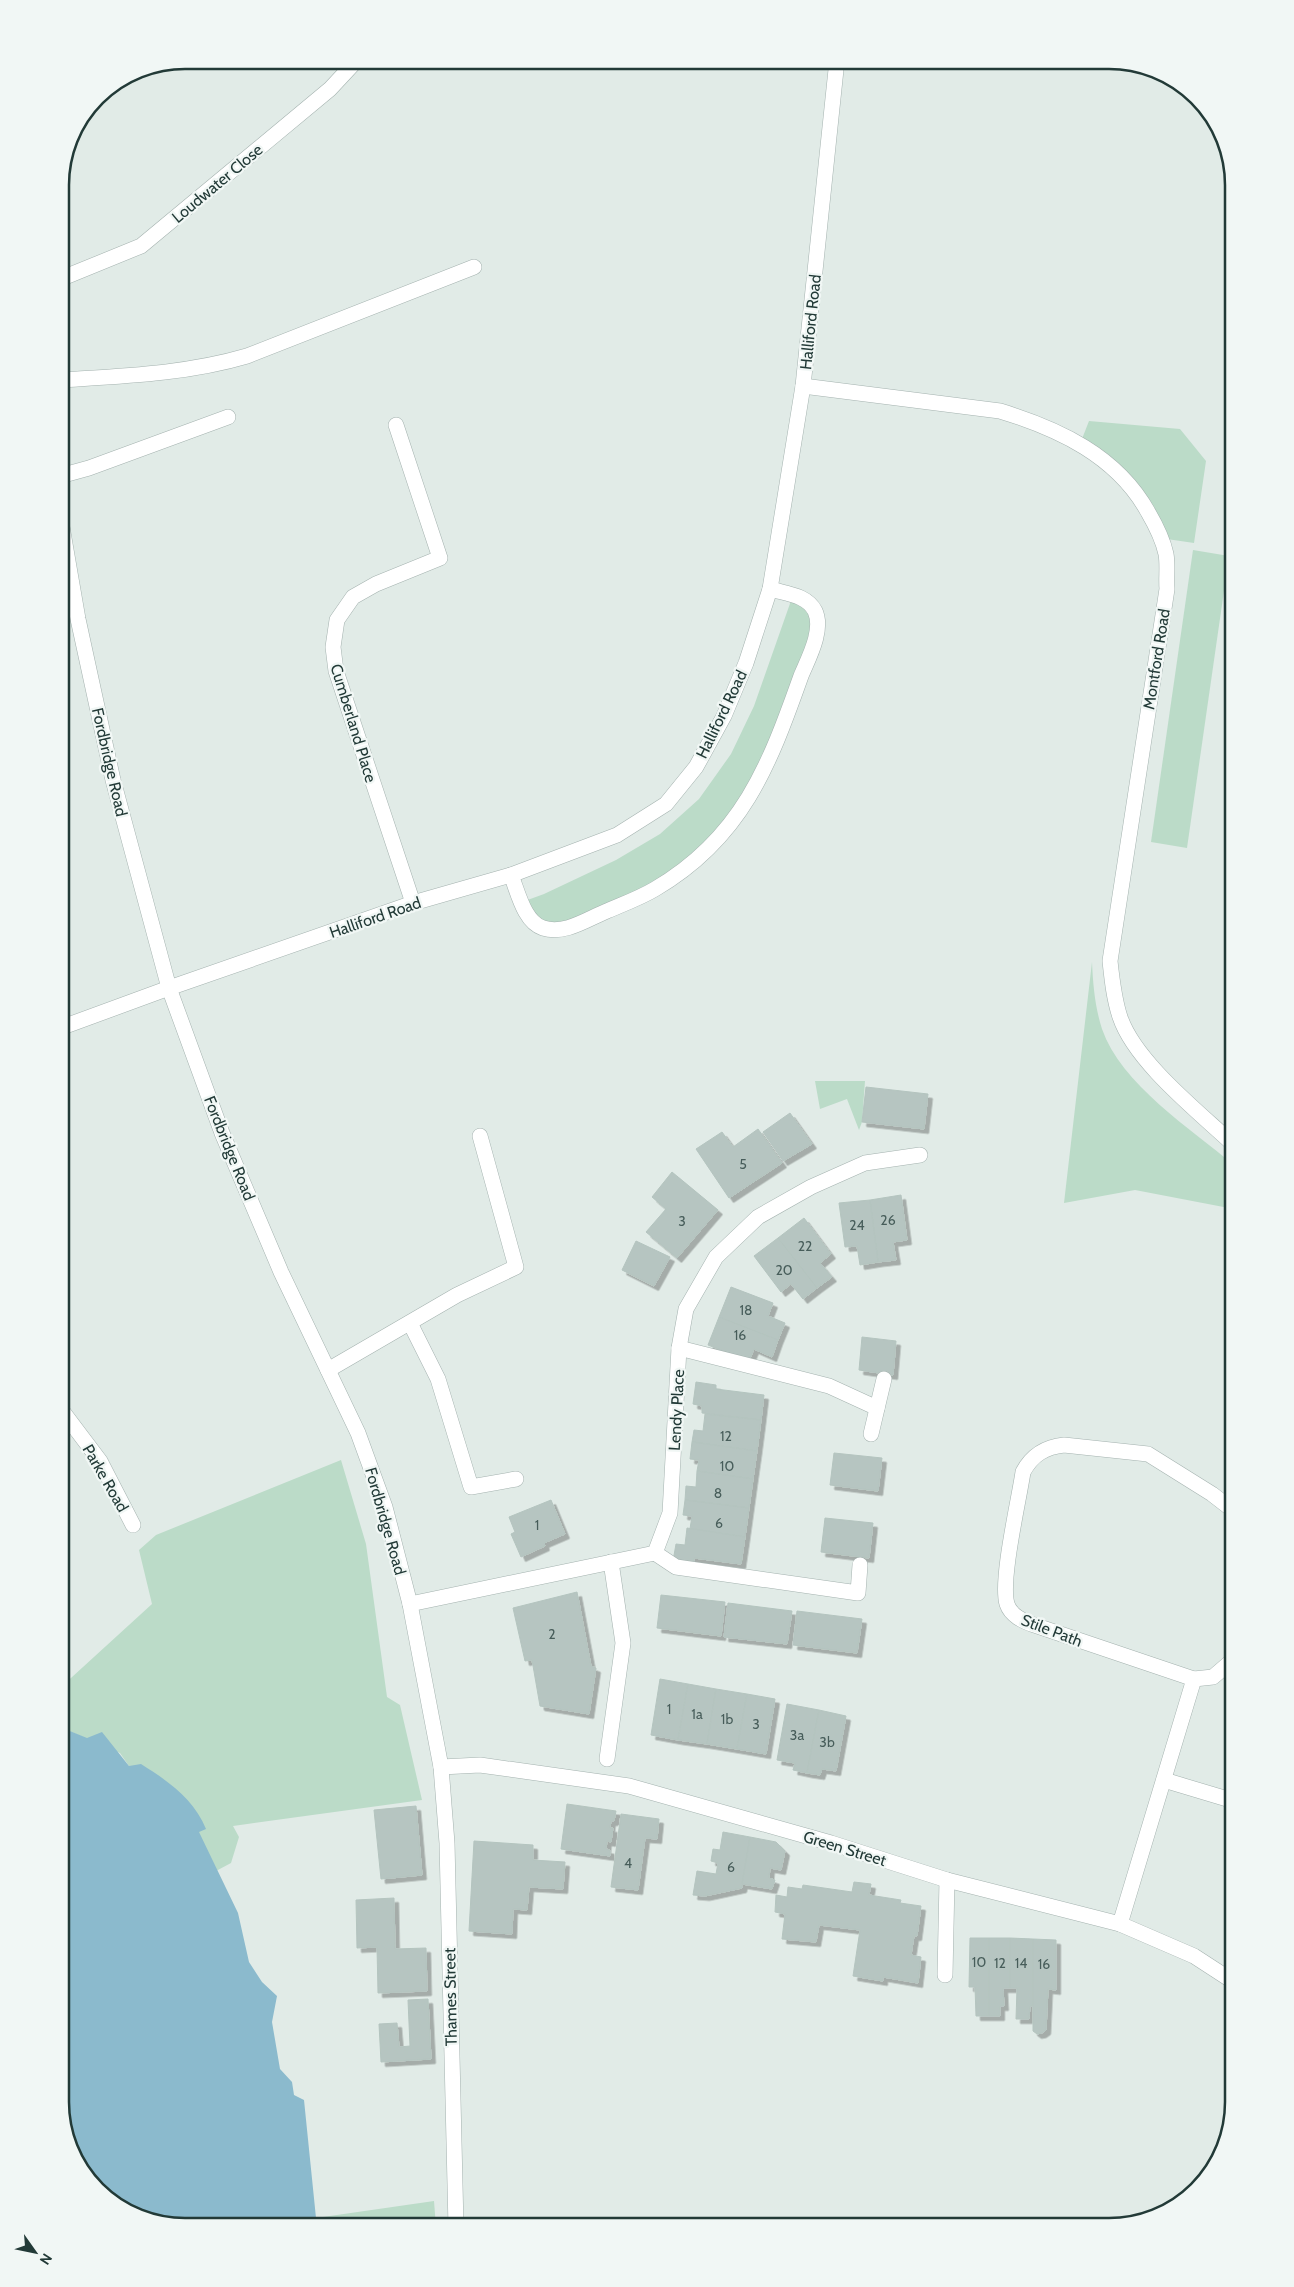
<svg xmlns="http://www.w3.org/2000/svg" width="1294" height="2287" viewBox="0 0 1294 2287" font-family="Cabin,sans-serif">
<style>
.green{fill:#bbdbc8}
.water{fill:#8bbacd}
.building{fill:#b6c5c1;stroke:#b4c4bf;filter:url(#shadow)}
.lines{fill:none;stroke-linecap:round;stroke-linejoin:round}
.minor-casing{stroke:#a4b2af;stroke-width:16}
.minor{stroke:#fff;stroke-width:15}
.labels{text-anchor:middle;stroke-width:4.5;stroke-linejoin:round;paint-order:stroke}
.number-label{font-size:14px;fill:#475d5a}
.street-label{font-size:16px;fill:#223a37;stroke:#f1f7f5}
.rim{fill:none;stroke:#223a37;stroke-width:2.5}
</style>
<defs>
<filter id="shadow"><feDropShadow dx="4.5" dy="4.5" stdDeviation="0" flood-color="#0004"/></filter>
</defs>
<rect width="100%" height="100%" fill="#e1ebe7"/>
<g class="green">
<path d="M 1089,421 L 1180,429 L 1206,461 L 1194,543 L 1160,538 L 1139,495 L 1080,444 Z"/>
<path d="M 1193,550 L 1229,556 L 1187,848 L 1151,842 Z"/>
<path d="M 793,595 L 807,599 L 817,633 L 760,779 L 696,860 L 562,931 L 542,928 L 522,902 L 544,894 L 616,860 L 660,834 L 699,799 L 731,754 L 754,706 Z"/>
<path d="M 1092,962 C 1093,985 1095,1007 1102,1029 C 1121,1084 1191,1129 1234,1165 L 1234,1209 L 1135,1190 L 1064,1203 Z"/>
<path d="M 815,1081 L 865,1081 L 862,1122 L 859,1130 L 847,1099 L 820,1109 Z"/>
<path d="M 341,1460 L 366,1544 L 387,1697 L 400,1705 L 422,1800 L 233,1826 L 239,1837 L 231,1863 L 186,1887 L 129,1766 L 120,1753 L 60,1727 L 60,1688 L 152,1604 L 139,1550 L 156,1535 Z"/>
<path d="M 434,2201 L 436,2227 L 320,2227 L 316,2218 Z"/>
</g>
<path class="water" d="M 60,1727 L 87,1738 L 102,1732 L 129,1766 L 141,1764 C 168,1781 194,1799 206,1829 L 199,1832 L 238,1913 L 249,1962 L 262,1982 L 277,1996 L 272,2022 L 280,2069 L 292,2082 L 294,2095 L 304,2100 L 316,2218 L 320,2227 L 177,2227 L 115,2206 L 70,2150 L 60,2103 Z"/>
<g class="building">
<path d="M 866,1087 L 928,1094 L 924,1129 L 862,1122 Z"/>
<path d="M 790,1113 L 812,1144 L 783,1161 L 763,1132 Z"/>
<path d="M 758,1129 L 782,1163 L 729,1198 L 696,1149 L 722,1132 L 733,1147 Z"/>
<path d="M 672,1172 L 718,1210 L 677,1258 L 646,1232 L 666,1209 L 652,1197 Z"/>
<path d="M 901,1195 L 907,1240 L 893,1242 L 896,1260 L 878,1262 L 870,1200 Z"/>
<path d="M 870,1200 L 878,1262 L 860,1265 L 857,1246 L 845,1247 L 839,1203 Z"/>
<path d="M 804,1218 L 831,1254 L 820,1263 L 832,1277 L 817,1288 L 778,1238 Z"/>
<path d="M 778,1238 L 817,1288 L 803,1299 L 791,1284 L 781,1292 L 754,1256 Z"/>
<path d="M 636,1241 L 670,1257 L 654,1286 L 622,1270 Z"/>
<path d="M 731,1287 L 773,1303 L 768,1316 L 785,1323 L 778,1340 L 719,1317 Z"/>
<path d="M 719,1317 L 778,1340 L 772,1357 L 754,1349 L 749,1361 L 708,1345 Z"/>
<path d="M 862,1337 L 896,1341 L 893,1375 L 859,1370 Z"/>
<path d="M 696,1382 L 716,1385 L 716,1389 L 764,1395 L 761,1420 L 702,1413 L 702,1406 L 693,1404 Z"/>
<path d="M 705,1414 L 761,1420 L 757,1451 L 692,1442 L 694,1430 L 703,1431 Z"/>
<path d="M 692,1442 L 757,1451 L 753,1479 L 697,1471 L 699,1460 L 690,1459 Z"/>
<path d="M 834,1453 L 882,1458 L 878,1491 L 830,1485 Z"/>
<path d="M 697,1471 L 753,1479 L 749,1508 L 685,1500 L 686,1486 L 696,1487 Z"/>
<path d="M 551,1500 L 565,1534 L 544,1543 L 545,1546 L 521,1557 L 511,1534 L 515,1532 L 509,1517 Z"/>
<path d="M 685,1500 L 749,1508 L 745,1537 L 690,1529 L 692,1516 L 683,1515 Z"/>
<path d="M 825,1518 L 873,1523 L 869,1558 L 821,1552 Z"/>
<path d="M 687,1528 L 745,1537 L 741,1564 L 694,1558 L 694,1564 L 673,1561 L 676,1544 L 685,1545 Z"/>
<path d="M 577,1592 L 591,1666 L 596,1668 L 589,1714 L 540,1706 L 532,1660 L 525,1661 L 513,1608 Z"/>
<path d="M 661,1595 L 725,1602 L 721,1636 L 657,1628 Z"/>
<path d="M 728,1603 L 792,1611 L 787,1644 L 724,1637 Z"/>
<path d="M 797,1611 L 862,1619 L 857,1653 L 793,1645 Z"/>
<path d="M 660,1679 L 688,1684 L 678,1740 L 651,1735 Z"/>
<path d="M 688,1684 L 716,1689 L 707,1744 L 678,1740 Z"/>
<path d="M 716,1689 L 747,1694 L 737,1749 L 707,1744 Z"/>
<path d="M 747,1694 L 775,1699 L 766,1754 L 737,1749 Z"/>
<path d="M 787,1704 L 819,1710 L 807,1773 L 793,1770 L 795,1763 L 777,1760 Z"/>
<path d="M 819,1710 L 846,1716 L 836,1771 L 822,1769 L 820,1775 L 807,1773 Z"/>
<path d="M 567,1804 L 616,1811 L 614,1821 L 611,1821 L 610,1828 L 613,1828 L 611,1842 L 607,1841 L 606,1849 L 610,1850 L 610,1856 L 561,1849 Z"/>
<path d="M 416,1806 L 422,1875 L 381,1879 L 374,1810 Z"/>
<path d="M 621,1814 L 659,1819 L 657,1839 L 645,1838 L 638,1890 L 611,1887 Z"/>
<path d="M 723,1832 L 750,1837 L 742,1888 L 705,1896 L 693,1895 L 697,1871 L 716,1874 L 718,1863 L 711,1861 L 713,1849 L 720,1850 Z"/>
<path d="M 750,1837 L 776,1842 L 785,1851 L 781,1870 L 770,1868 L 769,1878 L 775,1880 L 772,1889 L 742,1884 Z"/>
<path d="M 474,1841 L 533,1845 L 533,1860 L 565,1862 L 563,1889 L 529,1887 L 527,1910 L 513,1909 L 512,1934 L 469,1931 Z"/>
<path d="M 854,1882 L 871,1884 L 869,1895 L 901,1900 L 900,1903 L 921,1906 L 917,1936 L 914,1936 L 911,1955 L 921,1957 L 918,1983 L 883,1977 L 883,1981 L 853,1976 L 860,1930 L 819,1925 L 816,1942 L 782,1939 L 785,1914 L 775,1912 L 776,1895 L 787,1897 L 788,1887 L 802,1889 L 803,1885 L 852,1892 Z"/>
<path d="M 394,1898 L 395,1949 L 426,1948 L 427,1991 L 378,1993 L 377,1947 L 357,1948 L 356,1900 Z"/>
<path d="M 970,1938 L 989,1938 L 989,2016 L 976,2016 L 975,1987 L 969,1987 Z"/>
<path d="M 989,1938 L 1010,1938 L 1010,1988 L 1003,1988 L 1004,2006 L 1000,2006 L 1000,2016 L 989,2016 Z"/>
<path d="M 1010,1938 L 1033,1939 L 1033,2006 L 1030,2006 L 1029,2019 L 1016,2019 L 1017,1988 L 1010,1988 Z"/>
<path d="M 1033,1939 L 1056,1940 L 1056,1990 L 1048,1989 L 1046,2030 L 1042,2033 L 1037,2034 L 1033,2031 Z"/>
<path d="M 428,1999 L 431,2059 L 381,2062 L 379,2024 L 397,2023 L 399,2047 L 410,2046 L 408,2000 Z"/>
</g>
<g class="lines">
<g class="minor-casing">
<g id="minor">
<path d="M 60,279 L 141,246 L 330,89 L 357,60"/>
<path d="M 60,380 C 123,376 186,374 247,356 L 474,267"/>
<path d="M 803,386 L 1000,411 C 1059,429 1117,456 1148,512 C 1155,524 1163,540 1166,554 C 1168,565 1166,578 1167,589 L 1110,961 C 1112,980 1114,999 1120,1017 C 1135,1062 1199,1112 1234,1145"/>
<path d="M 396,425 L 440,558 L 376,584 L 353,597 L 337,620 L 333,647 L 336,671 L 413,903"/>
<path d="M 60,476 L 89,468 L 228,417"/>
<path d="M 60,515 L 78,619 L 113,780 L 169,988 L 222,1133 L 281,1272 L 358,1433 L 385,1507 L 410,1604 L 441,1767 L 447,1843 L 456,2227"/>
<path d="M 511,875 C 518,892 524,922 543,928 C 565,935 587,919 607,911 C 623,904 640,898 655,889 C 742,838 769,766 801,676 C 808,659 824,630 815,611 C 807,595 787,594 770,589"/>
<path d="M 60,1028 L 169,988 L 413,903 L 511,875 L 617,835 L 666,804 L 696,767 L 724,716 L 746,663 L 770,589 L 803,386 L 837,60"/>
<path d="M 410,1323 L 438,1379 L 471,1487 L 516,1479"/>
<path d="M 679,1348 L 829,1386 L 877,1408"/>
<path d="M 328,1370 L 457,1295 L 516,1267 L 480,1136"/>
<path d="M 60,1408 L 100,1461 L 133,1525"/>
<path d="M 871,1434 L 884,1379"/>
<path d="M 655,1553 L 676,1567 L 858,1593 L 860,1565"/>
<path d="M 410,1604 L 655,1553 L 670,1513 L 679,1348 L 686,1309 L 716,1257 L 758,1217 L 811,1187 L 865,1163 L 920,1155"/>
<path d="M 1194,1679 L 1213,1677 L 1234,1659"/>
<path d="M 607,1759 L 623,1643 L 611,1562"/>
<path d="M 441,1767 L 480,1765 L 629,1786 L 831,1843 L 947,1880 L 1120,1924 L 1194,1956 L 1234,1982"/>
<path d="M 1164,1780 L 1234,1801"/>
<path d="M 1120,1924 L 1194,1679 L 1034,1625 C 1023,1621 1011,1616 1007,1604 C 1000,1580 1019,1500 1023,1472 C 1032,1455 1045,1447 1064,1445 L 1148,1454 L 1212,1494 L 1234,1511"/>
<path d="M 945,1975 L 947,1880"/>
</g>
</g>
<use href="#minor" class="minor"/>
</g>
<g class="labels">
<g class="number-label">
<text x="743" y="1169">5</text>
<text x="888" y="1225">26</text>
<text x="682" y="1226">3</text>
<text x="857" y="1230">24</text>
<text x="805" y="1251">22</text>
<text x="784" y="1275">20</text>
<text x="746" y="1315">18</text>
<text x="740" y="1340">16</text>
<text x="726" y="1441">12</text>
<text x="727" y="1471">10</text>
<text x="718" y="1498">8</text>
<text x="719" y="1528">6</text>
<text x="537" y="1530">1</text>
<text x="552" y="1639">2</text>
<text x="669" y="1714">1</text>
<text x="697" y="1719">1a</text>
<text x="727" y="1724">1b</text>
<text x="756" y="1729">3</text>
<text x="797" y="1740">3a</text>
<text x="827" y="1747">3b</text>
<text x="628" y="1868">4</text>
<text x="731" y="1872">6</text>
<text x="979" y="1967">10</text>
<text x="1000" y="1968">12</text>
<text x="1021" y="1968">14</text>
<text x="1044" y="1969">16</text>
</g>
<g class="street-label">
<text transform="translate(217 183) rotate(-40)" y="6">Loudwater Close</text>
<text transform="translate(810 322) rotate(-84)" y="6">Halliford Road</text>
<text transform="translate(1156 659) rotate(-81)" y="6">Montford Road</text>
<text transform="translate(721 714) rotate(-64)" y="6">Halliford Road</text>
<text transform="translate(354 723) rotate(73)" y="6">Cumberland Place</text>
<text transform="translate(110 762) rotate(77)" y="6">Fordbridge Road</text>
<text transform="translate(375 917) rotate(-19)" y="6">Halliford Road</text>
<text transform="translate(230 1148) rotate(68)" y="6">Fordbridge Road</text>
<text transform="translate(676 1410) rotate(-87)" y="6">Lendy Place</text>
<text transform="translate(106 1478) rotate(60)" y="6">Parke Road</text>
<text transform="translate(386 1521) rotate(74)" y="6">Fordbridge Road</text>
<text transform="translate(1052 1630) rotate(21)" y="6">Stile Path</text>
<text transform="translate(845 1848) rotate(17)" y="6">Green Street</text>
<text transform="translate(450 1997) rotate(-91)" y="6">Thames Street</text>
</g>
</g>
<path d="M0 0H1294V2287H0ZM185 69H1109A116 116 0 0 1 1225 185V2102A116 116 0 0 1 1109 2218H185A116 116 0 0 1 69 2102V185A116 116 0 0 1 185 69Z" fill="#f1f7f5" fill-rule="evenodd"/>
<path class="rim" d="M185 69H1109A116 116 0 0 1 1225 185V2102A116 116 0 0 1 1109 2218H185A116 116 0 0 1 69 2102V185A116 116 0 0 1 185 69Z"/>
<g transform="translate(35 2252) rotate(123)" stroke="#f1f7f5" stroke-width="4" paint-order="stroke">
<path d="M0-4L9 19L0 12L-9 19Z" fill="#223a37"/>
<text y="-8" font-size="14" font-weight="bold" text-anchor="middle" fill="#223a37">N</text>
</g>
</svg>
